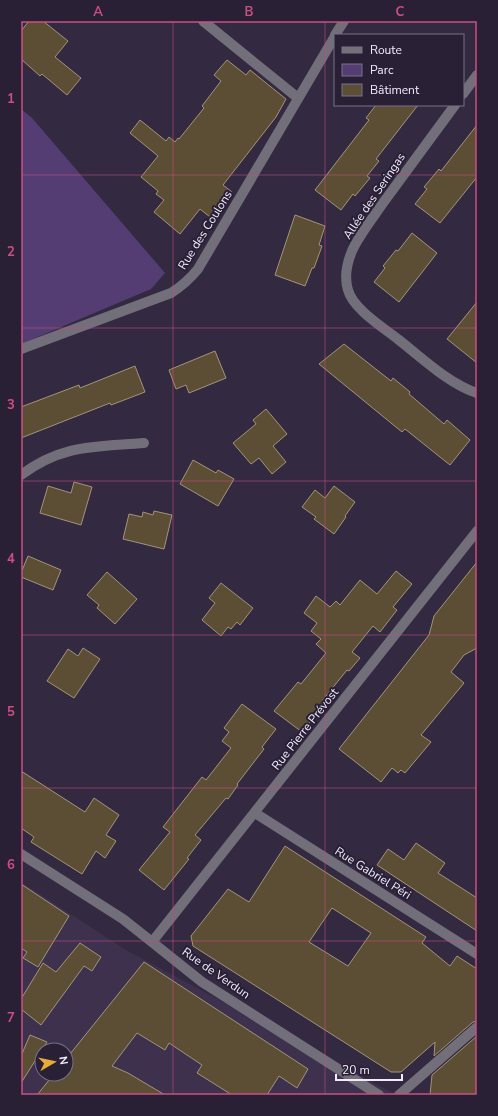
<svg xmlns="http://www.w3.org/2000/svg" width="498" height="1116" viewBox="0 0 498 1116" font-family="'Nunito Sans',sans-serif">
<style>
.built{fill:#3d314e;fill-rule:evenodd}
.green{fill:#543d73}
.building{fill:#5c4e35;stroke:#a39479;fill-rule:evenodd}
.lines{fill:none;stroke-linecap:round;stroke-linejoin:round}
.service{stroke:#726e7a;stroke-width:10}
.minor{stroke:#726e7a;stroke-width:10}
.grid{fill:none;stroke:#ce4d83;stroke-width:1;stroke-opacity:0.55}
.labels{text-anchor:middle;stroke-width:4;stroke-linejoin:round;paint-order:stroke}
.street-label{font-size:12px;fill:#f1ecfb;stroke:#292036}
.neatline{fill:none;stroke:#ce4d83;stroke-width:1.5}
.grid-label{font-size:13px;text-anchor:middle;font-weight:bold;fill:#ce4d83}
</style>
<rect width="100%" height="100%" fill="#332a41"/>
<path class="built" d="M 21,882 L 126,950 L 397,1095 L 21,1095 ZM 42,1050 L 66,1050 L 66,1074 L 42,1074 Z"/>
<path class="green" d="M 21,109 L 32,118 L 165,273 L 151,289 L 21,344 Z"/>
<g class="building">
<path d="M 29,21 L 43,21 L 68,41 L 55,57 L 81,78 L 67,95 L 42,74 L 40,76 L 21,59 L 21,31 Z"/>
<path d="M 227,60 L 246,75 L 250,70 L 286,99 L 276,117 L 223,185 L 232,192 L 215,221 L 200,209 L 180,234 L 154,212 L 164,200 L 156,194 L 158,191 L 141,177 L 158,156 L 130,133 L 140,120 L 166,141 L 169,137 L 175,142 L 178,138 L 179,139 L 204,108 L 202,106 L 221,81 L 214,75 Z"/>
<path d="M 376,105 L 418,105 L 376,159 L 379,161 L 367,176 L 370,178 L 355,196 L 353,194 L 341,210 L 315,190 L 369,120 L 366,118 Z"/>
<path d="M 477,125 L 477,177 L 440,223 L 415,204 L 427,189 L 424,187 L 439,169 L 441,171 Z"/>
<path d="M 295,215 L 325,226 L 319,245 L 322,246 L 314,268 L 312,268 L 305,286 L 275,275 Z"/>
<path d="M 412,233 L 437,253 L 399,302 L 374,282 L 385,268 L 383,266 L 396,250 L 398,251 Z"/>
<path d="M 477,302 L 477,363 L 447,339 Z"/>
<path d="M 344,344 L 391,381 L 393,378 L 410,392 L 409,394 L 444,424 L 447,420 L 470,440 L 450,465 L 405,429 L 402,432 L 319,364 Z"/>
<path d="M 215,351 L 226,378 L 189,393 L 186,385 L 176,389 L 169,370 Z"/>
<path d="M 135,366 L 145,392 L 111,405 L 110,403 L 21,438 L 21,407 L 79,385 L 80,388 Z"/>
<path d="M 266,409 L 287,434 L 273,446 L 286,462 L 272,474 L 259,458 L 251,464 L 233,443 L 256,424 L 253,420 Z"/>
<path d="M 193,460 L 216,473 L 218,470 L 234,479 L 218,506 L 180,484 Z"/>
<path d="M 74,482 L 92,487 L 81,525 L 40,513 L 48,486 L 71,493 Z"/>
<path d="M 334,486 L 355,502 L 345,516 L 346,517 L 334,534 L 314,519 L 316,517 L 302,507 L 315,490 L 325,498 Z"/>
<path d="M 154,511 L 172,515 L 164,549 L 123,539 L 129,514 L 142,517 L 143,512 L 153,515 Z"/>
<path d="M 28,556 L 61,570 L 53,590 L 21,577 L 21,573 Z"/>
<path d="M 477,562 L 477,648 L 464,655 L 451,672 L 464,683 L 421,735 L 431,742 L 405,773 L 401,770 L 398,773 L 392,768 L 381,782 L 339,749 L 429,635 L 434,616 Z"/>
<path d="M 396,571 L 412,584 L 393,607 L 397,610 L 380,632 L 373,626 L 352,652 L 360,658 L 349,671 L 347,670 L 322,701 L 325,703 L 302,732 L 274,711 L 298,682 L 301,684 L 326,653 L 316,644 L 321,639 L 311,631 L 317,623 L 304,613 L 316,596 L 330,607 L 336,601 L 340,605 L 360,580 L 377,594 Z"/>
<path d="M 107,572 L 137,599 L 115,624 L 97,608 L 99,605 L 87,595 Z"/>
<path d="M 221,583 L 253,608 L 240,625 L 237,622 L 231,629 L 228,627 L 221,636 L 202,620 L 215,603 L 209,598 Z"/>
<path d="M 83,648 L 100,659 L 74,698 L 47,681 L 68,649 L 78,656 Z"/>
<path d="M 242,704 L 276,729 L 262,747 L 264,749 L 237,784 L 238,785 L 228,799 L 226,798 L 195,835 L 201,840 L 187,858 L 189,859 L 164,890 L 139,870 L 170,832 L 163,827 L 202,777 L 206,780 L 231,748 L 222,741 L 229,732 L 224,728 Z"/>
<path d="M 21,771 L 85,812 L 94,798 L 119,815 L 106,835 L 116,841 L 105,858 L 96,851 L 82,874 L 31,842 L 34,837 L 21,828 Z"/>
<path d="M 416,843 L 445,863 L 438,873 L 477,898 L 477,931 L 377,865 L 388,849 L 404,860 Z"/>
<path d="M 285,846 L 426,937 L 422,943 L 450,966 L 457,956 L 477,969 L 477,1021 L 473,1022 L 434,1056 L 435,1042 L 401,1072 L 391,1072 L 193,946 L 191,936 L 228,889 L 249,902 ZM 332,908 L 371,933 L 348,966 L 309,942 Z"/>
<path d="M 21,884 L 69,916 L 38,967 L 23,958 L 27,952 L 21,948 Z"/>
<path d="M 80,943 L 101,957 L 92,971 L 84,966 L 41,1025 L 21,1009 L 21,999 L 43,963 L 56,972 Z"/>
<path d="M 144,962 L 308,1069 L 297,1088 L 279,1076 L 267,1095 L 232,1095 L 197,1073 L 202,1065 L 169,1043 L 165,1050 L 137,1033 L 112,1066 L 128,1073 L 165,1095 L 37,1095 L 54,1074 L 66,1074 L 66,1059 Z"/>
<path d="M 30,1035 L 47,1042 L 21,1083 L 21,1056 Z"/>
<path d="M 477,1036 L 477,1095 L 430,1095 L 432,1075 Z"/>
</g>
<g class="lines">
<path class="service" d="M 203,21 L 298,98"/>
<g class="minor">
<path d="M 335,35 L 344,21"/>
<path d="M 463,94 L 477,75"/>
<path d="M 455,105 C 431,138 407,170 383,203 C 373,218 359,235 352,251 C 347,263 344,277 348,290 C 353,309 384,328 399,340 C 422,358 449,384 477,393"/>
<path d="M 21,349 L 171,293 C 182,286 190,279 198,269 L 335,36"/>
<path d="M 21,475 C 62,444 95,447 144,443"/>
<path d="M 255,813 L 477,954"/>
<path d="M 21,854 L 123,919 L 152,942 L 202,982 L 379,1095"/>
<path d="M 152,942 L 477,531"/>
<path d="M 399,1095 L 477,1027"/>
</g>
</g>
<path class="grid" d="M 173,21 L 173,1095M 325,21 L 325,1095M 21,175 L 477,175M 21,328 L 477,328M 21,481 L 477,481M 21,635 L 477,635M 21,788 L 477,788M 21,941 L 477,941"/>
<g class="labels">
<g class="street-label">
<text transform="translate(374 196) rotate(-56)" y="4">Allée des Seringas</text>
<text transform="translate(205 230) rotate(-58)" y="4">Rue des Coulons</text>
<text transform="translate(305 729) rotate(-52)" y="4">Rue Pierre Prévost</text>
<text transform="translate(373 873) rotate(32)" y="4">Rue Gabriel Péri</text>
<text transform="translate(216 973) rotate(35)" y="4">Rue de Verdun</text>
</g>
</g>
<rect width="498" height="1116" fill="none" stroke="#292036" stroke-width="44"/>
<rect x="334" y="34" width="130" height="72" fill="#292036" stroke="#797285"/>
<rect x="342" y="47" width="20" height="6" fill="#726e7a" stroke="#797285"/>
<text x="370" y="54" font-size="12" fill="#f1ecfb">Route</text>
<rect x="342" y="64" width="20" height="12" fill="#543d73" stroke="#797285"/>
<text x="370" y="74" font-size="12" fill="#f1ecfb">Parc</text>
<rect x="342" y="84" width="20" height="12" fill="#5c4e35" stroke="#797285"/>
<text x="370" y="94" font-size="12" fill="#f1ecfb">Bâtiment</text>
<g transform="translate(54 1062) rotate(81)"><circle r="19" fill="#292036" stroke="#797285"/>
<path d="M0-3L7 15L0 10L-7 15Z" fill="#e6ac36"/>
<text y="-6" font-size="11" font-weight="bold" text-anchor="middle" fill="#f1ecfb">N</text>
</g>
<path d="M336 1074v6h66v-6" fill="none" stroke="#f1ecfb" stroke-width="2"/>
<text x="342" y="1074" font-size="12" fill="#f1ecfb" stroke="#292036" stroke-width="3" paint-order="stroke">20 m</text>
<rect x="22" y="22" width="454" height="1072" class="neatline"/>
<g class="grid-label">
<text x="98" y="16">A</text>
<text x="249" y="16">B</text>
<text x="400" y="16">C</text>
<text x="11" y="103">1</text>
<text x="11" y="256">2</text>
<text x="11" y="409">3</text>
<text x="11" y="563">4</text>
<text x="11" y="716">5</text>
<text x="11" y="869">6</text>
<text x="11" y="1022">7</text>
</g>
</svg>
